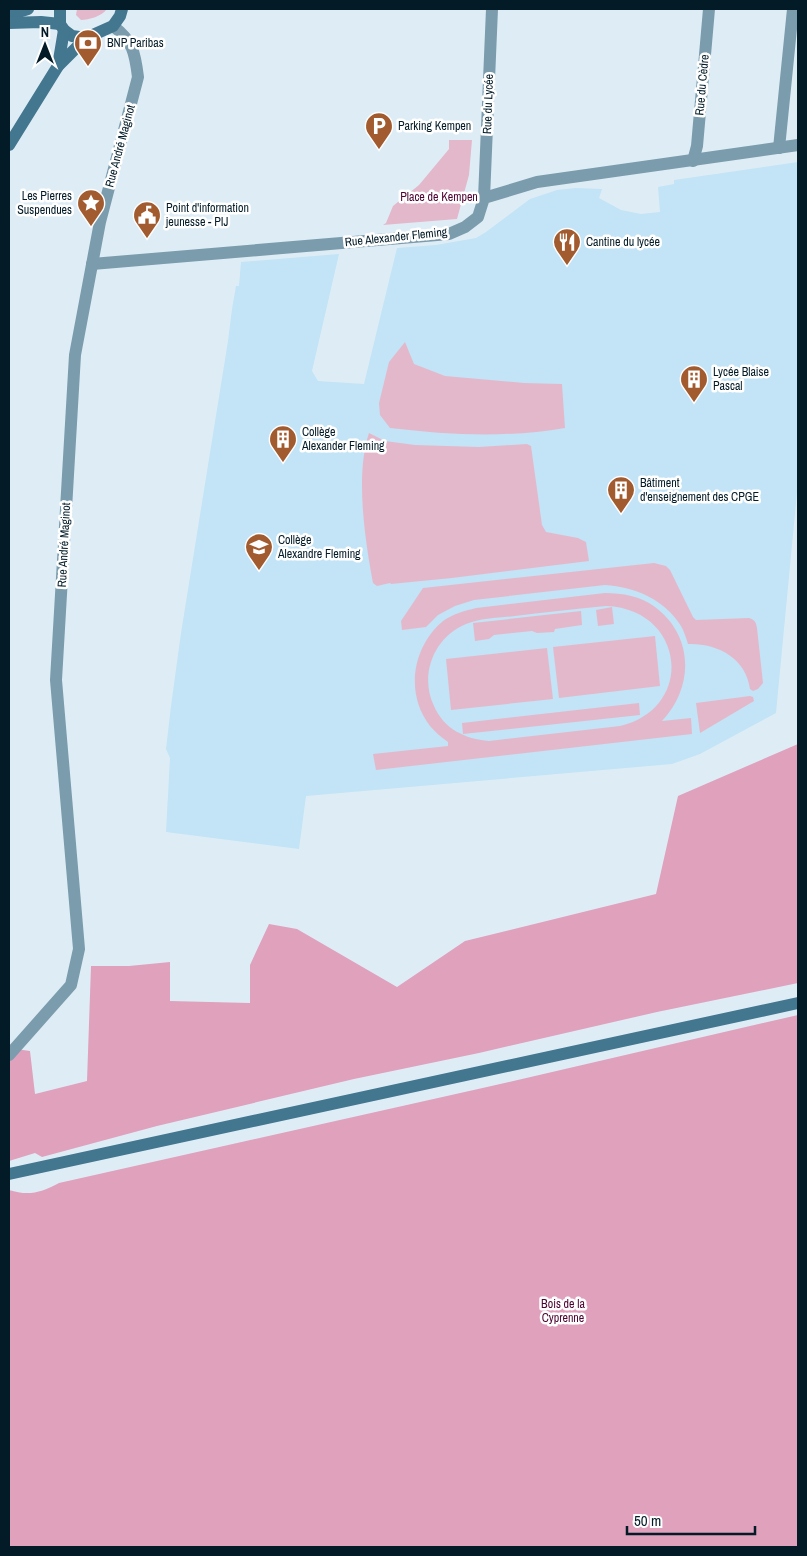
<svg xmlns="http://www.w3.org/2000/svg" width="807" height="1556" viewBox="0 0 807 1556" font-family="'Archivo Narrow',sans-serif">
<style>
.built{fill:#c2e4f6}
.green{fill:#e4b8cb;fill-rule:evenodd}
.forest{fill:#e0a1bd}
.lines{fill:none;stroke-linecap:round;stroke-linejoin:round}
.minor{stroke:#7b9cad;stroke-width:12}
.secondary{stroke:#43768f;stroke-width:12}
.labels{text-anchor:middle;stroke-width:5;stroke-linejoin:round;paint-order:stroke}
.poi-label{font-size:12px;fill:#021b27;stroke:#fff;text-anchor:start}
.street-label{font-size:12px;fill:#021b27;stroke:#fff}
.park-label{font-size:12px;fill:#4d0330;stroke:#fff}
</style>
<rect width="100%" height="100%" fill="#deedf5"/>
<path class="built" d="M 798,162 L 798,482 L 776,713 L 700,754 L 672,764 L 306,796 L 299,849 L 166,832 L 170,758 L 166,749 L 171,706 L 181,633 L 228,341 L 232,309 L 236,286 L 239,286 L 241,262 L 339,254 L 312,371 L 318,381 L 364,384 L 397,248 L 436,245 L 476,238 L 486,232 L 530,199 L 557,190 L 576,188 L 602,189 L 599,198 L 621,210 L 641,214 L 660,212 L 658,187 L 674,184 L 674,180 Z"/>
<g class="green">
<path d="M 77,9 L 107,9 C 102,16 89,20 81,20 L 76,15 Z"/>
<path d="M 449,140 L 472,140 L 469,175 L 457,219 L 383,225 L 386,223 L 393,206 L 419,185 L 449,149 Z"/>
<path d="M 405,342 L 414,364 L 445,376 L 524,383 L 562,384 L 565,428 C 507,438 449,435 390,428 L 380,415 L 379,403 L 389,362 Z"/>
<path d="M 369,433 L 385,441 L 415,445 L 479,447 L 527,444 L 531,446 L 542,525 L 546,532 L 578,538 L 586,542 L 589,561 L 452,578 L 391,584 L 390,583 L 377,586 L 373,583 C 365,540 355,475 369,433 Z"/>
<path d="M 654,563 L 666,566 L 670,570 L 693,617 L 696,620 L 749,618 C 755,620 756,622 757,628 L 763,683 L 758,689 L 753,691 L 750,689 C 746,658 717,643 688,644 C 686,638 684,631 681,626 C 664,599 635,587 605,585 L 474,600 L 455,606 L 438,615 L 426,627 L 402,630 L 401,621 L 423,588 Z"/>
<path d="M 605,593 C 622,593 641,596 655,607 C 694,636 694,687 662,721 L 691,718 L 692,734 L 376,770 L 373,754 L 448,746 L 448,742 C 441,737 435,732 430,726 C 405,694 412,647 443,621 C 453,614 464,611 476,608 ZM 606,606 C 685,609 696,708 620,726 L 489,741 C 465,739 444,729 434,706 C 419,675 434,637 466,624 C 481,618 499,618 515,616 C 545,612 576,609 606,606 Z"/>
<path d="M 612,607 L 614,624 L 598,626 L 596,610 Z"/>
<path d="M 581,611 L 582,625 L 555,629 L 554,632 L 537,633 L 532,631 L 494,635 L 489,639 L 475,641 L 473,623 Z"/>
<path d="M 655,636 L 660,686 L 559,698 L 553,647 Z"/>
<path d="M 547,648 L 553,699 L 451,710 L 446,659 Z"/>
<path d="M 750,696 L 753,697 L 754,701 L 700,733 L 696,703 Z"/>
<path d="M 639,703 L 640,715 L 463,734 L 462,723 Z"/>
</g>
<g class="forest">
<path d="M 798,744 L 798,983 L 657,1012 L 479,1053 L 354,1079 L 157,1126 L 42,1157 L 35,1153 L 9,1161 L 9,1048 L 30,1051 L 35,1094 L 87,1081 L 91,966 L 129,966 L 170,962 L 170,1001 L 250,1003 L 250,965 L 269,924 L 297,929 L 397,987 L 465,941 L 656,894 L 678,796 Z"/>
<path d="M 798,1015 L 798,1547 L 9,1547 L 9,1190 C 28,1196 41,1193 59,1183 L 487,1087 Z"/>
</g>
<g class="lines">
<g class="minor">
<path d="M 779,148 L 793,9"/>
<path d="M 693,161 L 697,146 L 709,9"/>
<path d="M 484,198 L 492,9"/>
<path d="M 92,264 L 449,234 L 465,227 L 478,217 L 484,198 L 537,182 L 798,145"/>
<path d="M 9,1055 L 71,985 L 79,949 L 56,680 L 75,355 L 100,222 L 138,77 C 135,53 133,41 113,26"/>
</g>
<g class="secondary">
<path d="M 60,9 L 60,24 L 64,30 L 72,36 L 86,38 L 113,26 L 120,16 L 122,9"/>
<path d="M 9,15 L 28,9"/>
<path d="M 9,23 L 41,22 L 60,24"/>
<path d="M 58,66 L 64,30"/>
<path d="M 9,145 L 58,66 L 86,38"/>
<path d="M 9,1174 L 798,1003"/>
</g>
</g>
<defs>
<g id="bank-pin" transform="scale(1.4375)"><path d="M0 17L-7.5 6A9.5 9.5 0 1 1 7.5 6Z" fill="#a15b2f" stroke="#fff"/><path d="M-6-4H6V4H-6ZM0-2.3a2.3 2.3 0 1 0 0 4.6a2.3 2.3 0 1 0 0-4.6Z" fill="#fff"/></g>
<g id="parking-pin" transform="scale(1.4375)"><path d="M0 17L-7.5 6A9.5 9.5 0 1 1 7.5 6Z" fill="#a15b2f" stroke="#fff"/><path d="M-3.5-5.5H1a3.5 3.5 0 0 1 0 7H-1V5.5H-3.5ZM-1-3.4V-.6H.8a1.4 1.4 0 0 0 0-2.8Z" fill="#fff"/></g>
<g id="sight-pin" transform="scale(1.4375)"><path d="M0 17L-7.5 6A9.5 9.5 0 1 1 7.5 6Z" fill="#a15b2f" stroke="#fff"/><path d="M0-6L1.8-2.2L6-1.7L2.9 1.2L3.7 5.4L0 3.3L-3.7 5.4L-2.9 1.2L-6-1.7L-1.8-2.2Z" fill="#fff"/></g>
<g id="civic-pin" transform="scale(1.4375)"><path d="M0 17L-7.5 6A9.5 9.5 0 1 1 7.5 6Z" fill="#a15b2f" stroke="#fff"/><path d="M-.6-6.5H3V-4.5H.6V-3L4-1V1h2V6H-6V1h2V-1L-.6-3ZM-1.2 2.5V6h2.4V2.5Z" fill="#fff"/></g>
<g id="restaurant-pin" transform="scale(1.4375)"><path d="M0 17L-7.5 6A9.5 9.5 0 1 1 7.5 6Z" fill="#a15b2f" stroke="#fff"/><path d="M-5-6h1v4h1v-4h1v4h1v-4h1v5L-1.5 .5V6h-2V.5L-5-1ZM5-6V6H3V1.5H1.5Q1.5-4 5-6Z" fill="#fff"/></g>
<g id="building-pin" transform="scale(1.4375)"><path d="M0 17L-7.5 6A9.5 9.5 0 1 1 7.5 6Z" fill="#a15b2f" stroke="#fff"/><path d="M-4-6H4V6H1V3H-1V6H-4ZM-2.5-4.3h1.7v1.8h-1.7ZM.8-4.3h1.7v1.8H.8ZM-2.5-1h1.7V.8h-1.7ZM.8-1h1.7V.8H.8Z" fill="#fff"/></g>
<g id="school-pin" transform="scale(1.4375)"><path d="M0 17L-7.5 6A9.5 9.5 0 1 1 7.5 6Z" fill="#a15b2f" stroke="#fff"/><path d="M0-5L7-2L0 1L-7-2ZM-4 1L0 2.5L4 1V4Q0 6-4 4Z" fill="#fff"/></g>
</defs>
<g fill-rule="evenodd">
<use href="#bank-pin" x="88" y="43"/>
<use href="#parking-pin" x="379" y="126"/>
<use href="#sight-pin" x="91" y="203"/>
<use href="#civic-pin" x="147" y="215"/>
<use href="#restaurant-pin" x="567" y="242"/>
<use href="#building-pin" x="694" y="379"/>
<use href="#building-pin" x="283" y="439"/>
<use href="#building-pin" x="621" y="490"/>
<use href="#school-pin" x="259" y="547"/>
</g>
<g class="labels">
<g class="poi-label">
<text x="107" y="47">BNP Paribas</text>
<text x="398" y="130">Parking Kempen</text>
<text x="72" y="200" text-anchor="end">Les Pierres<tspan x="72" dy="14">Suspendues</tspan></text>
<text x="166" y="212">Point d'information<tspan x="166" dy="14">jeunesse - PIJ</tspan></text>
<text x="586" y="246">Cantine du lycée</text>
<text x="713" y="376">Lycée Blaise<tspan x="713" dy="14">Pascal</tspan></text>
<text x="302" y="436">Collège<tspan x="302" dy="14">Alexander Fleming</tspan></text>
<text x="640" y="487">Bâtiment<tspan x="640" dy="14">d'enseignement des CPGE</tspan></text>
<text x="278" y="544">Collège<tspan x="278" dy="14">Alexandre Fleming</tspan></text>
</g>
<g class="street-label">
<text transform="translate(702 85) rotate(-85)" y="4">Rue du Cèdre</text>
<text transform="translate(488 104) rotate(-88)" y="4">Rue du Lycée</text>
<text transform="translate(120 146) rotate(-75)" y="4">Rue André Maginot</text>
<text transform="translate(396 237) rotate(-6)" y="4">Rue Alexander Fleming</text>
<text transform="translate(64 545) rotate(-87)" y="4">Rue André Maginot</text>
</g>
<g class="park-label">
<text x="439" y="201">Place de Kempen</text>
<text x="563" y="1308">Bois de la<tspan x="563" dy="14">Cyprenne</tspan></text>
</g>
</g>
<rect width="807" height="1556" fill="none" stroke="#021b27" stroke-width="20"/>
<g transform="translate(45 45)" stroke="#ffffff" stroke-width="4" paint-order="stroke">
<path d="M0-4L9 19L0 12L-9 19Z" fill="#021b27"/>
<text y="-8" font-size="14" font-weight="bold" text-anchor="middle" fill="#021b27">N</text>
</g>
<path d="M627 1526v8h128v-8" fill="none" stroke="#021b27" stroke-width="2.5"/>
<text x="634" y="1526" font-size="15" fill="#021b27" stroke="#ffffff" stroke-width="4" paint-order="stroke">50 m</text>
</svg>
